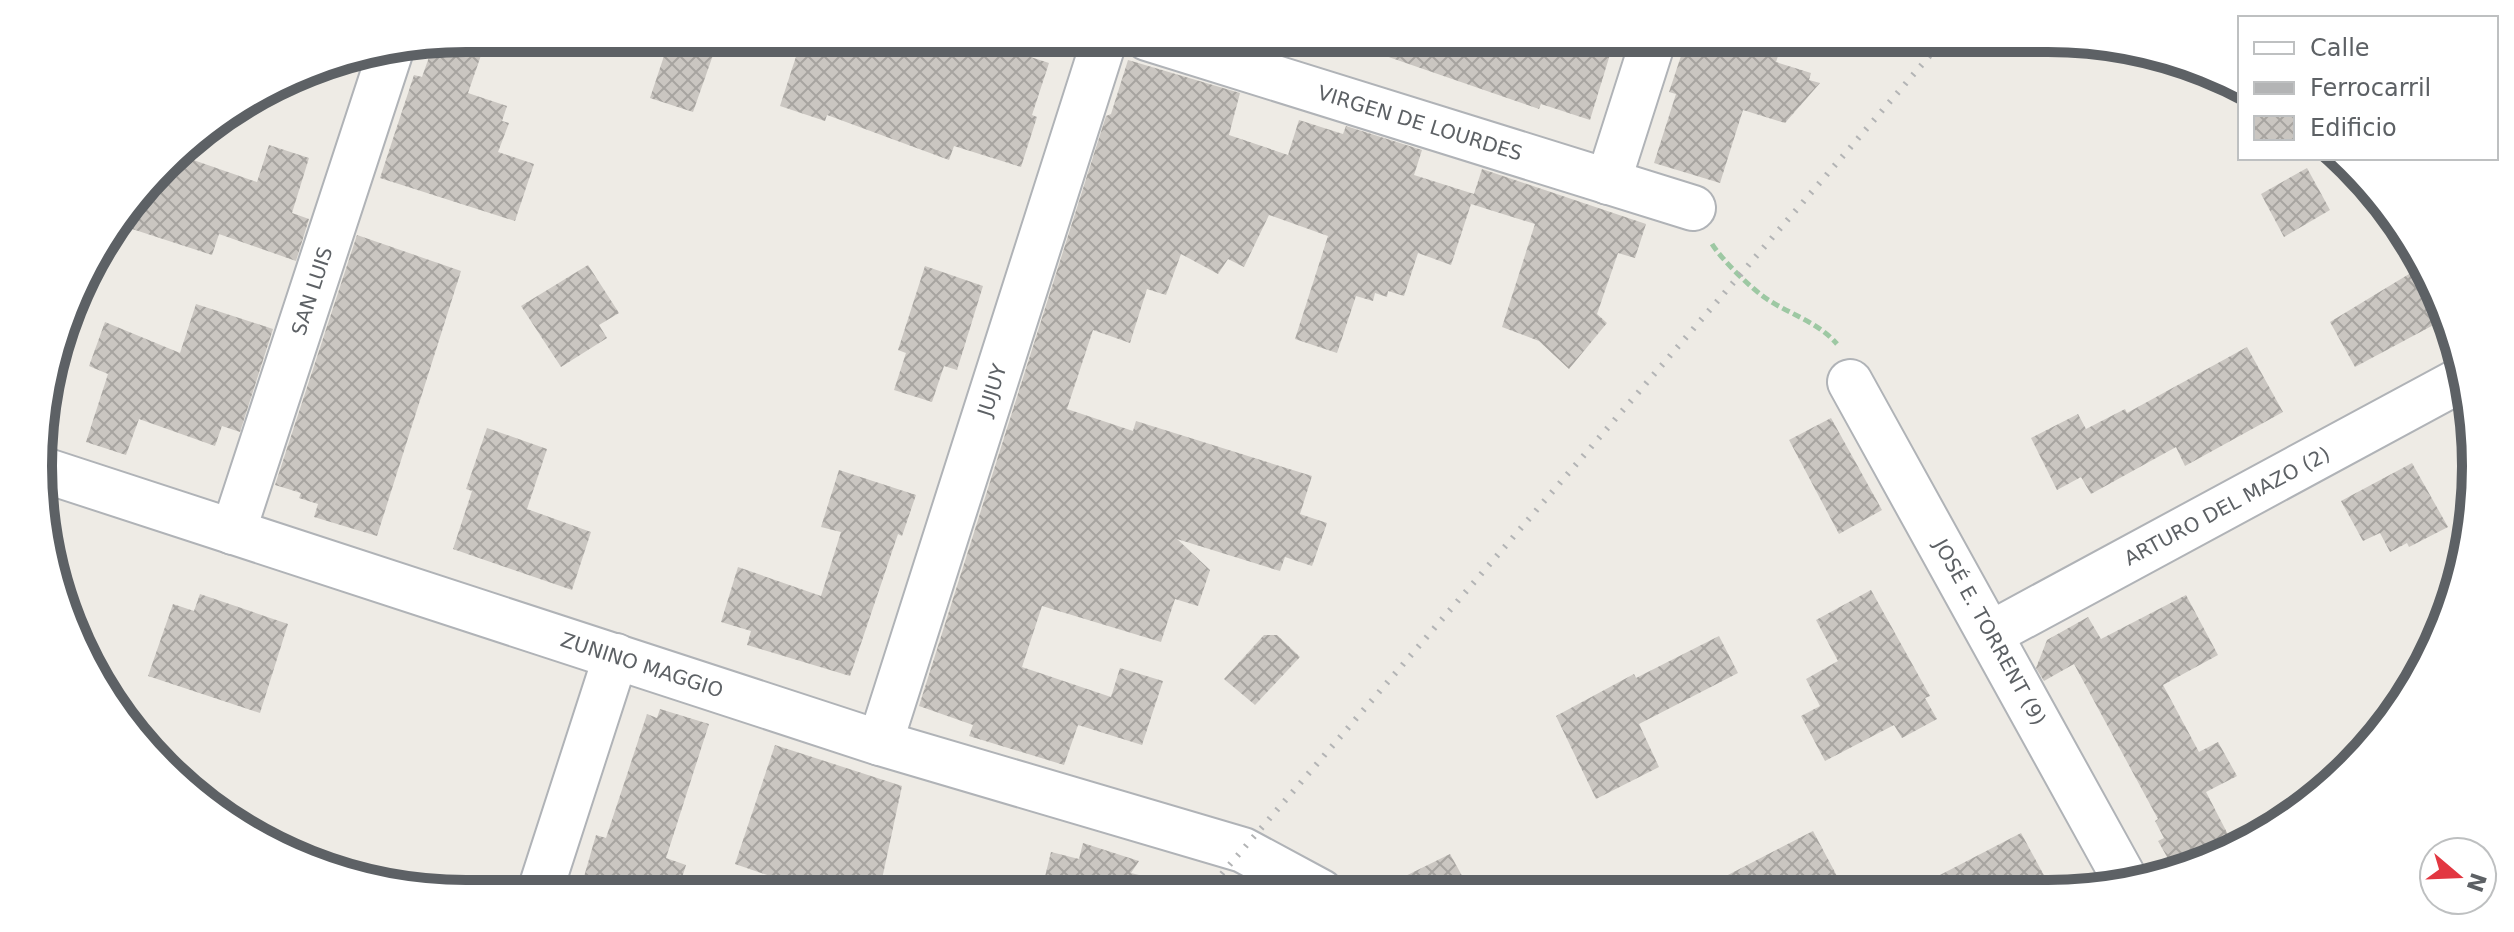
<svg xmlns="http://www.w3.org/2000/svg" width="2514" height="932" viewBox="0 0 2514 932" font-family="'DejaVu Sans',sans-serif">
<style>
.building{fill:url(#building-cross-hatch)}
.lines{fill:none;stroke-linecap:round;stroke-linejoin:round}
.minor-casing{stroke:#b0b3b7;stroke-width:48}
.path{stroke:#9dc8a3;stroke-width:5;stroke-dasharray:8 4;stroke-linecap:butt}
.minor{stroke:#fff;stroke-width:44}
.rail{stroke:#b3b4b5;stroke-width:6;stroke-dasharray:2 10;stroke-linecap:butt}
.labels{text-anchor:middle;stroke-width:6;stroke-linejoin:round;paint-order:stroke}
.street-label{font-size:20px;fill:#5d6165;stroke:#fff}
.rim{fill:none;stroke:#5d6165;stroke-width:10}
</style>
<defs>
<pattern id="building-cross-hatch" width="8" height="8" patternUnits="userSpaceOnUse" patternTransform="scale(2)"><rect width="8" height="8" fill="#cac6c1"/><path d="M0 0l8 8M0 8l8-8" fill="none" stroke="#a7a4a0"/></pattern>
</defs>
<rect width="100%" height="100%" fill="#eeebe5"/>
<g class="building">
<path d="M 466,38 L 487,38 L 468,93 L 507,106 L 502,121 L 509,123 L 498,152 L 534,164 L 515,221 L 380,178 L 414,75 L 422,77 L 434,43 Z"/>
<path d="M 670,38 L 719,38 L 693,112 L 650,98 Z"/>
<path d="M 802,38 L 999,38 L 997,46 L 1049,63 L 1032,115 L 1037,117 L 1021,167 L 954,146 L 949,160 L 827,115 L 825,121 L 780,106 Z"/>
<path d="M 1349,38 L 1615,38 L 1590,120 L 1541,104 L 1539,109 L 1348,43 Z"/>
<path d="M 1687,38 L 1784,38 L 1776,62 L 1811,73 L 1809,80 L 1820,83 L 1785,123 L 1743,110 L 1720,183 L 1654,163 L 1676,94 L 1669,92 Z"/>
<path d="M 1128,60 L 1240,93 L 1229,135 L 1288,155 L 1299,120 L 1343,134 L 1346,126 L 1422,150 L 1414,175 L 1474,194 L 1482,169 L 1646,224 L 1635,258 L 1618,253 L 1597,314 L 1607,323 L 1569,369 L 1539,341 L 1502,327 L 1535,224 L 1471,204 L 1472,201 L 1451,265 L 1418,253 L 1404,296 L 1388,291 L 1387,297 L 1375,293 L 1373,301 L 1356,296 L 1337,353 L 1295,339 L 1328,236 L 1269,215 L 1244,267 L 1228,259 L 1218,274 L 1181,254 L 1166,295 L 1147,289 L 1130,343 L 1093,330 L 1067,409 L 1133,431 L 1136,421 L 1312,476 L 1300,514 L 1327,523 L 1312,566 L 1285,557 L 1280,571 L 1177,539 L 1210,570 L 1198,606 L 1175,599 L 1161,642 L 1042,606 L 1022,667 L 1111,697 L 1120,668 L 1163,681 L 1142,745 L 1078,725 L 1064,765 L 969,736 L 973,725 L 919,706 L 1106,116 L 1111,114 Z"/>
<path d="M 269,145 L 309,158 L 292,213 L 309,219 L 296,261 L 219,234 L 212,255 L 129,228 L 139,199 L 176,154 L 257,182 Z"/>
<path d="M 2307,168 L 2330,210 L 2284,237 L 2261,194 Z"/>
<path d="M 357,235 L 461,271 L 377,536 L 314,517 L 318,504 L 299,498 L 301,493 L 275,485 Z"/>
<path d="M 588,265 L 619,313 L 599,325 L 607,338 L 561,367 L 521,306 Z"/>
<path d="M 925,266 L 983,286 L 957,370 L 944,366 L 932,402 L 894,390 L 906,353 L 898,350 Z"/>
<path d="M 2414,271 L 2441,321 L 2355,367 L 2330,322 Z"/>
<path d="M 196,304 L 273,329 L 240,432 L 222,426 L 215,446 L 139,419 L 126,455 L 86,442 L 108,374 L 89,366 L 105,322 L 180,353 Z"/>
<path d="M 2247,347 L 2283,412 L 2185,466 L 2176,447 L 2091,494 L 2081,477 L 2057,490 L 2031,438 L 2078,414 L 2086,429 L 2125,409 L 2127,413 Z"/>
<path d="M 1831,418 L 1882,510 L 1839,534 L 1789,440 Z"/>
<path d="M 487,428 L 547,449 L 527,509 L 591,532 L 572,590 L 453,549 L 472,491 L 466,489 Z"/>
<path d="M 2412,463 L 2448,527 L 2409,547 L 2407,543 L 2390,552 L 2380,533 L 2363,541 L 2341,501 Z"/>
<path d="M 839,470 L 916,495 L 902,536 L 898,534 L 850,676 L 747,645 L 751,631 L 721,622 L 738,567 L 821,596 L 841,532 L 821,527 Z"/>
<path d="M 1871,590 L 1930,696 L 1925,698 L 1937,719 L 1902,738 L 1894,725 L 1825,761 L 1801,716 L 1820,706 L 1806,679 L 1838,661 L 1816,620 Z"/>
<path d="M 200,594 L 288,624 L 260,713 L 148,676 L 173,604 L 194,611 Z"/>
<path d="M 2186,595 L 2218,655 L 2163,685 L 2199,752 L 2218,742 L 2237,776 L 2206,792 L 2236,850 L 2174,869 L 2158,841 L 2164,838 L 2155,821 L 2158,819 L 2074,664 L 2044,681 L 2036,668 L 2047,640 L 2088,617 L 2101,639 Z"/>
<path d="M 1264,635 L 1277,635 L 1300,657 L 1255,705 L 1224,679 Z"/>
<path d="M 1719,636 L 1738,673 L 1639,724 L 1659,767 L 1596,799 L 1556,716 L 1634,674 L 1636,678 Z"/>
<path d="M 660,709 L 709,724 L 666,858 L 686,865 L 677,894 L 579,894 L 596,835 L 606,838 L 647,714 L 657,718 Z"/>
<path d="M 775,745 L 902,786 L 879,893 L 820,893 L 735,864 Z"/>
<path d="M 1813,831 L 1845,891 L 1697,891 Z"/>
<path d="M 2021,833 L 2052,890 L 1909,891 Z"/>
<path d="M 1083,843 L 1139,861 L 1131,873 L 1163,881 L 1161,892 L 1041,893 L 1051,852 L 1079,859 Z"/>
<path d="M 1450,854 L 1471,892 L 1373,892 Z"/>
</g>
<g class="lines">
<g class="minor-casing">
<g id="minor">
<path d="M 1147,38 L 1693,208"/>
<path d="M 1608,182 L 1654,38"/>
<path d="M 1850,382 L 2127,883"/>
<path d="M 44,470 L 880,743 L 1243,850 L 1321,892"/>
<path d="M 233,532 L 391,50"/>
<path d="M 1992,633 L 2462,379"/>
<path d="M 880,743 L 1105,38"/>
<path d="M 539,894 L 616,656"/>
</g>
</g>
<path class="path" d="M 1712,244 C 1722,260 1749,286 1764,297 C 1788,314 1817,321 1837,344"/>
<use href="#minor" class="minor"/>
<path class="rail" d="M 1206,892 L 1945,38"/>
</g>
<g class="labels">
<g class="street-label">
<text transform="translate(1420 123) rotate(17)" y="7">VIRGEN DE LOURDES</text>
<text transform="translate(312 291) rotate(-72)" y="7">SAN LUIS</text>
<text transform="translate(992 390) rotate(-72)" y="7">JUJUY</text>
<text transform="translate(2227 506) rotate(-28)" y="7">ARTURO DEL MAZO (2)</text>
<text transform="translate(1990 632) rotate(61)" y="7">JOSÉ E. TORRENT (9)</text>
<text transform="translate(642 665) rotate(18)" y="7">ZUNINO MAGGIO</text>
</g>
</g>
<path d="M0 0H2514V932H0ZM466 52H2048A414 414 0 0 1 2462 466V466A414 414 0 0 1 2048 880H466A414 414 0 0 1 52 466V466A414 414 0 0 1 466 52Z" fill="#fff" fill-rule="evenodd"/>
<path class="rim" d="M466 52H2048A414 414 0 0 1 2462 466V466A414 414 0 0 1 2048 880H466A414 414 0 0 1 52 466V466A414 414 0 0 1 466 52Z"/>
<rect x="2238" y="16" width="260" height="144" fill="#ffffff" stroke="#bec0c1" stroke-width="2"/>
<rect x="2254" y="42" width="40" height="12" fill="#ffffff" stroke="#bec0c1" stroke-width="2"/>
<text x="2310" y="56" font-size="24" fill="#5d6165">Calle</text>
<rect x="2254" y="82" width="40" height="12" fill="#b3b4b5" stroke="#bec0c1" stroke-width="2"/>
<text x="2310" y="96" font-size="24" fill="#5d6165">Ferrocarril</text>
<rect x="2254" y="116" width="40" height="24" fill="url(#building-cross-hatch)" stroke="#bec0c1" stroke-width="2"/>
<text x="2310" y="136" font-size="24" fill="#5d6165">Edificio</text>
<g transform="translate(2458 876) rotate(109)"><circle r="38" fill="#ffffff" stroke="#bec0c1" stroke-width="2"/>
<path d="M0-6L14 30L0 20L-14 30Z" fill="#e23741"/>
<text y="-12" font-size="22" font-weight="bold" text-anchor="middle" fill="#5d6165">N</text>
</g>
</svg>
